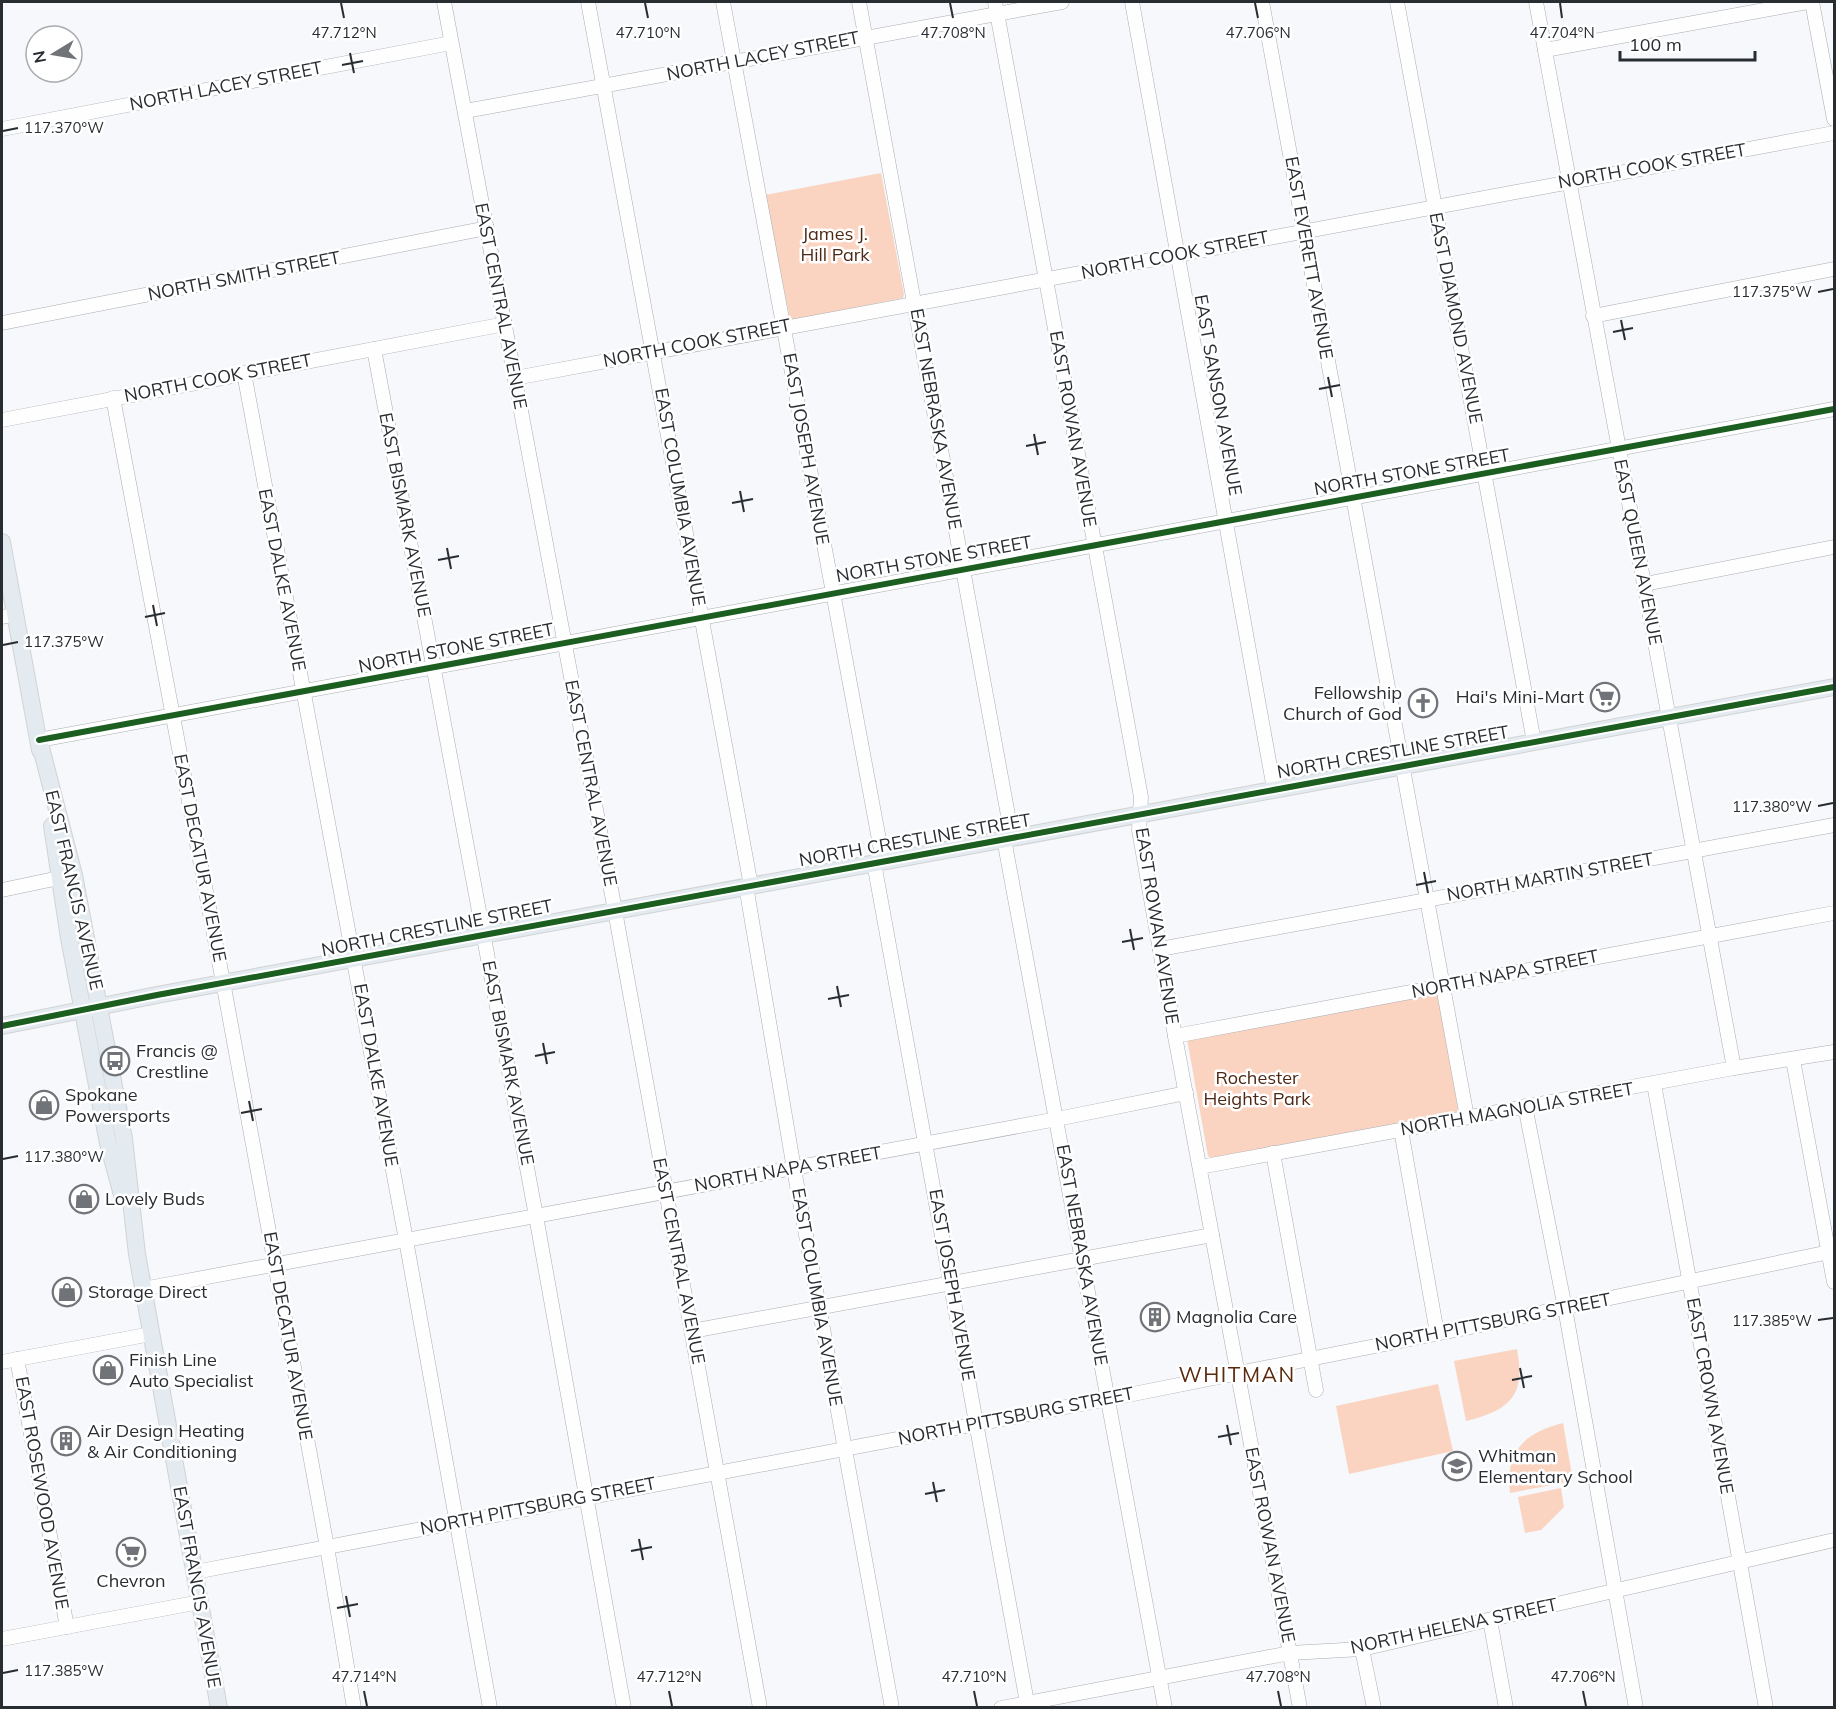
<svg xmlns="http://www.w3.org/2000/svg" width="1836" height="1709" viewBox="0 0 1836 1709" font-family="Mulish,sans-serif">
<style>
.green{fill:#fad4c1}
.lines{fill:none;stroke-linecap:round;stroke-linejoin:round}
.minor-casing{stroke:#aaadb1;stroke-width:15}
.major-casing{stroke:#d1d3d4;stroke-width:18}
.minor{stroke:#fefefe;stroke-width:14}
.major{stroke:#e3eaf0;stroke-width:16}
.cycleway-casing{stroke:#fff;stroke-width:10}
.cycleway{stroke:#1b5e20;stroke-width:6}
.ticks{fill:none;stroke:#282d32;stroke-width:2}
.labels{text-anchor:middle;stroke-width:5;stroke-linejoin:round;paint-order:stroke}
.street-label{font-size:18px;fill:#282d32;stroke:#fff}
.park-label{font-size:18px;fill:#4d2915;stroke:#fff}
.poi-label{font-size:18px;fill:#282d32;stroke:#fff;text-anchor:start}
.quarter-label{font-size:21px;letter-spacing:1.5px;fill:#58290c;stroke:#fff}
.ticks-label{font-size:15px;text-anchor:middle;fill:#282d32;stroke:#fff;stroke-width:5;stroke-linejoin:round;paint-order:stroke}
</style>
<rect width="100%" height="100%" fill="#f6f8fb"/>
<g class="green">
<path d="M 881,173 L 904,294 L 903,298 L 793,320 L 790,319 L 765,195 Z"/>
<path d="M 1437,992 L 1458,1109 L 1457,1112 L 1214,1159 L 1208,1156 L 1187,1039 Z"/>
<path d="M 1517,1349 C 1526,1396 1510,1410 1466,1421 L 1454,1361 Z"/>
<path d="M 1438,1384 L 1453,1451 L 1349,1474 L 1336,1406 Z"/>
<path d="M 1563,1423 L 1573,1481 L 1510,1493 C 1505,1451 1524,1433 1563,1423 Z"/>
<path d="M 1561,1488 L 1564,1507 L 1541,1530 L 1525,1533 L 1518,1497 Z"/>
</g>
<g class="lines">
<g class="minor-casing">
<g id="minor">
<path d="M 444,2 L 613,900 L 760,1708"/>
<path d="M 588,2 L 751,886"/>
<path d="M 723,2 L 883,861"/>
<path d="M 859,2 L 1012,837"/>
<path d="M 995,2 L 1141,797 L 1139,830 L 1175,1036 L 1300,1708"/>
<path d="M 1132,2 L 1274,789"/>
<path d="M 1262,2 L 1467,1117"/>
<path d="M 1397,2 L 1534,742"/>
<path d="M 1536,2 L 1734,1068"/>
<path d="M 1812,2 L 1834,119"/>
<path d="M 1545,50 L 1808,2"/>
<path d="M 465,111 L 1062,2"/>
<path d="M 2,129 L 451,43"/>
<path d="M 1593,316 L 1834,269"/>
<path d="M 2,323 L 487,228"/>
<path d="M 374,349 L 536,1216 L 624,1708"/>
<path d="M 244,373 L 406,1240 L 490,1708"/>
<path d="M 515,378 L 1834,133"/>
<path d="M 113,398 L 226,998 L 327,1547 L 354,1708"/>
<path d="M 2,420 L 505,324"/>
<path d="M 1645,584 L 1834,547"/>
<path d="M 2,617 L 16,614"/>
<path d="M 39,740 L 1834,409"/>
<path d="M 1004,839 L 1165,1708"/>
<path d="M 874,863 L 1028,1708"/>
<path d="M 746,886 L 794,1169 L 892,1708"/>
<path d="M 2,890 L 59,878"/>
<path d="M 1160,949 L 1834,825"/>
<path d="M 1175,1036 L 1834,913"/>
<path d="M 1793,1060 L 1834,1282"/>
<path d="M 1654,1084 L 1766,1708"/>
<path d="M 1525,1106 L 1565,1308 L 1636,1708"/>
<path d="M 1401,1130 L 1437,1333"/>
<path d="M 1273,1153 L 1316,1390"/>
<path d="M 1200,1167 L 1734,1068 L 1834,1052"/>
<path d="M 143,1289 L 1057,1119 L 1186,1093"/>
<path d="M 692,1331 L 1212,1235"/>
<path d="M 17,1359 L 67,1627"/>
<path d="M 2,1362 L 151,1334"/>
<path d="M 195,1572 L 1108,1399 L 1501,1321 L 1834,1251"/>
<path d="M 1490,1620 L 1506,1708"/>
<path d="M 2,1639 L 200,1602"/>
<path d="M 1362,1649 L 1374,1708"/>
<path d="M 1001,1708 L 1290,1653 L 1362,1649 L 1834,1540"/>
</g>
</g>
<g class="major-casing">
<g id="major">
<path d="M 2,542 L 40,750"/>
<path d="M 39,740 L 74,875 L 124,1139 L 137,1254 L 219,1708"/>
<path d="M 52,826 L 69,938 L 108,1143 L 122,1195"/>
<path d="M 2,1026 L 157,995 L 1834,687"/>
</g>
</g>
<use href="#minor" class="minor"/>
<use href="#major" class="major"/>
<g class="cycleway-casing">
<g id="cycleway">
<path d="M 39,740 L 1834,409"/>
<path d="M 2,1026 L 157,995 L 1834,687"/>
</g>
</g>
<use href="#cycleway" class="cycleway"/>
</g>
<path class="ticks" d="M 341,3 L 344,18M 645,3 L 648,18M 950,3 L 953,18M 1255,3 L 1258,18M 1560,3 L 1562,18M 350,53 L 354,73M 342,65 L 363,61M 3,131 L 18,128M 1818,292 L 1833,289M 1621,320 L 1625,340M 1613,332 L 1633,328M 1328,377 L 1332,397M 1319,389 L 1340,385M 1034,434 L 1038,455M 1026,446 L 1046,442M 740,491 L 744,512M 732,503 L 753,499M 447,548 L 451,569M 438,560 L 459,556M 153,605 L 157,626M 145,617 L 165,613M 3,645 L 18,642M 1818,806 L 1833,803M 1424,872 L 1428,893M 1416,885 L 1436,881M 1130,929 L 1134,950M 1122,942 L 1143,938M 837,986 L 841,1007M 828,999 L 849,995M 543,1043 L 547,1064M 535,1056 L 555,1052M 249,1101 L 253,1121M 241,1113 L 262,1109M 3,1159 L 18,1156M 1818,1320 L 1833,1318M 1520,1368 L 1524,1388M 1512,1380 L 1532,1376M 1227,1425 L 1231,1445M 1218,1437 L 1239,1433M 933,1482 L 937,1502M 925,1494 L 945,1490M 639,1539 L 643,1560M 631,1551 L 652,1547M 346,1596 L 350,1617M 337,1608 L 358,1604M 3,1673 L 18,1670M 364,1691 L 367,1706M 669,1691 L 672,1706M 974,1691 L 977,1706M 1278,1691 L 1281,1706M 1583,1691 L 1586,1706"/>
<defs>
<g id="supermarket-ring" transform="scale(1.5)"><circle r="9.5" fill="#fff" stroke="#707478" stroke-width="1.5"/><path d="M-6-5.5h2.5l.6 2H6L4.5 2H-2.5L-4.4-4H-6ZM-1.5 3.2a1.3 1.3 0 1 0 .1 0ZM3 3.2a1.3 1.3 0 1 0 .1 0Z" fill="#707478"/></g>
<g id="church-ring" transform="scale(1.5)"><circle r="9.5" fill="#fff" stroke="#707478" stroke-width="1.5"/><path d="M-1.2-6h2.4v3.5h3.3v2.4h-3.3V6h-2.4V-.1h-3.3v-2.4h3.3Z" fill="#707478"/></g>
<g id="bus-ring" transform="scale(1.5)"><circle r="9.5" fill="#fff" stroke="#707478" stroke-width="1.5"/><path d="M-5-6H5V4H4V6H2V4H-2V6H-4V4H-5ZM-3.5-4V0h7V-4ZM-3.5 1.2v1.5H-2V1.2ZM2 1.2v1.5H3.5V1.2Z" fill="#707478"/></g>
<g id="shop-ring" transform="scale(1.5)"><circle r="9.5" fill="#fff" stroke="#707478" stroke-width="1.5"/><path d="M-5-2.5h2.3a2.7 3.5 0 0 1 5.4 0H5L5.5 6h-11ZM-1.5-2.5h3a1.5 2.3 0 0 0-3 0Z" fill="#707478"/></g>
<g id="building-ring" transform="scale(1.5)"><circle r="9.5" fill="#fff" stroke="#707478" stroke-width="1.5"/><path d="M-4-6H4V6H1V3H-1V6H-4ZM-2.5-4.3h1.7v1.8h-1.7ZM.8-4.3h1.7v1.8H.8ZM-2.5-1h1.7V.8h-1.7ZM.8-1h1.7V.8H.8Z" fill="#707478"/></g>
<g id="school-ring" transform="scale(1.5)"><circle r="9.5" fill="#fff" stroke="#707478" stroke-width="1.5"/><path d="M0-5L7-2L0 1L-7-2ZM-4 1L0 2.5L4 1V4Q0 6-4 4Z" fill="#707478"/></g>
</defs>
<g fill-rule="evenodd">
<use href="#supermarket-ring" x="1605" y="697"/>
<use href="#church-ring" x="1423" y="703"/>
<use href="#bus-ring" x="115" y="1061"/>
<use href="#shop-ring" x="44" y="1105"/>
<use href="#shop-ring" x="84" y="1199"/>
<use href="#shop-ring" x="67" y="1292"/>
<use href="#building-ring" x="1155" y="1317"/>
<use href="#shop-ring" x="108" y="1370"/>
<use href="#building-ring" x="66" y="1441"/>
<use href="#school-ring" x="1457" y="1466"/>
<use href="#supermarket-ring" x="131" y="1552"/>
</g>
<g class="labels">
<g class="street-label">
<text transform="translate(763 56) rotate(-11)" y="6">NORTH LACEY STREET</text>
<text transform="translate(226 86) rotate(-11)" y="6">NORTH LACEY STREET</text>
<text transform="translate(1652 166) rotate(-10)" y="6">NORTH COOK STREET</text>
<text transform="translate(1175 255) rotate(-11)" y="6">NORTH COOK STREET</text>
<text transform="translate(1309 258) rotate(80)" y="6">EAST EVERETT AVENUE</text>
<text transform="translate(244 276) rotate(-11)" y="6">NORTH SMITH STREET</text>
<text transform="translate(501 306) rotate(79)" y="6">EAST CENTRAL AVENUE</text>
<text transform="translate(1456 318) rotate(79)" y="6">EAST DIAMOND AVENUE</text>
<text transform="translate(697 343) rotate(-11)" y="6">NORTH COOK STREET</text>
<text transform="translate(218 378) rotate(-11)" y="6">NORTH COOK STREET</text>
<text transform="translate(1218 395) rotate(80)" y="6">EAST SANSON AVENUE</text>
<text transform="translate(936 419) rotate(80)" y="6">EAST NEBRASKA AVENUE</text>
<text transform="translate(1073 429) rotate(80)" y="6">EAST ROWAN AVENUE</text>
<text transform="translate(806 449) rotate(80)" y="6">EAST JOSEPH AVENUE</text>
<text transform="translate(1412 472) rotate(-10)" y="6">NORTH STONE STREET</text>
<text transform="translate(680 497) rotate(80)" y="6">EAST COLUMBIA AVENUE</text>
<text transform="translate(405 515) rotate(79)" y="6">EAST BISMARK AVENUE</text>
<text transform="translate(1638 552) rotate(79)" y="6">EAST QUEEN AVENUE</text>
<text transform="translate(934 559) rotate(-10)" y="6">NORTH STONE STREET</text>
<text transform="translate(282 580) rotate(79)" y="6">EAST DALKE AVENUE</text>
<text transform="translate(456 648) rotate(-11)" y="6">NORTH STONE STREET</text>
<text transform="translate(1393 752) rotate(-10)" y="6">NORTH CRESTLINE STREET</text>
<text transform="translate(591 783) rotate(79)" y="6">EAST CENTRAL AVENUE</text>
<text transform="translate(915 840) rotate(-10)" y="6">NORTH CRESTLINE STREET</text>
<text transform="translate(200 858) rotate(79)" y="6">EAST DECATUR AVENUE</text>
<text transform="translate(1550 877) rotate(-10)" y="6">NORTH MARTIN STREET</text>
<text transform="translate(74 890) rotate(77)" y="6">EAST FRANCIS AVENUE</text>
<text transform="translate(1157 926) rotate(81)" y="6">EAST ROWAN AVENUE</text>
<text transform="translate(437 928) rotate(-11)" y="6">NORTH CRESTLINE STREET</text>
<text transform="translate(1505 974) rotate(-11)" y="6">NORTH NAPA STREET</text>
<text transform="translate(508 1063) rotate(79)" y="6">EAST BISMARK AVENUE</text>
<text transform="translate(376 1075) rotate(80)" y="6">EAST DALKE AVENUE</text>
<text transform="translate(1517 1109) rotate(-10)" y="6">NORTH MAGNOLIA STREET</text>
<text transform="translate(788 1169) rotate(-10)" y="6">NORTH NAPA STREET</text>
<text transform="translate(1082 1255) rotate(80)" y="6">EAST NEBRASKA AVENUE</text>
<text transform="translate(679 1261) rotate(79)" y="6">EAST CENTRAL AVENUE</text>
<text transform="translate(952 1285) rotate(80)" y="6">EAST JOSEPH AVENUE</text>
<text transform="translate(817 1297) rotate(80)" y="6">EAST COLUMBIA AVENUE</text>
<text transform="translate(1493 1322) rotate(-11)" y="6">NORTH PITTSBURG STREET</text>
<text transform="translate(288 1336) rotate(80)" y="6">EAST DECATUR AVENUE</text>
<text transform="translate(1710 1396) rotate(80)" y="6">EAST CROWN AVENUE</text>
<text transform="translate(1016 1416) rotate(-11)" y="6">NORTH PITTSBURG STREET</text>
<text transform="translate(42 1493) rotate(80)" y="6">EAST ROSEWOOD AVENUE</text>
<text transform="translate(538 1506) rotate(-11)" y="6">NORTH PITTSBURG STREET</text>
<text transform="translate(1270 1545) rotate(79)" y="6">EAST ROWAN AVENUE</text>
<text transform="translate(197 1587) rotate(80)" y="6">EAST FRANCIS AVENUE</text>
<text transform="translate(1454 1626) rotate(-12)" y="6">NORTH HELENA STREET</text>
</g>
<g class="park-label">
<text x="835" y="240">James J.<tspan x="835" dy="21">Hill Park</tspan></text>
<text x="1257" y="1084">Rochester<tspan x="1257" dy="21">Heights Park</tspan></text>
</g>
<g class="poi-label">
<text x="1402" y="699" text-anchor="end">Fellowship<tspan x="1402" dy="21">Church of God</tspan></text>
<text x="1584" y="703" text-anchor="end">Hai's Mini-Mart</text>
<text x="136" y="1057">Francis @<tspan x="136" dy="21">Crestline</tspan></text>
<text x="65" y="1101">Spokane<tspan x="65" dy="21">Powersports</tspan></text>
<text x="105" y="1205">Lovely Buds</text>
<text x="88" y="1298">Storage Direct</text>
<text x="1176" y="1323">Magnolia Care</text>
<text x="129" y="1366">Finish Line<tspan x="129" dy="21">Auto Specialist</tspan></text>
<text x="87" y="1437">Air Design Heating<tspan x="87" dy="21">&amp; Air Conditioning</tspan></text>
<text x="1478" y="1462">Whitman<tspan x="1478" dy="21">Elementary School</tspan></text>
<text x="131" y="1587" text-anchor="middle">Chevron</text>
</g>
<g class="quarter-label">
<text x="1237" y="1382">WHITMAN</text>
</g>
</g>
<g class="ticks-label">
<text x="344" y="38">47.712°N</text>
<text x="648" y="38">47.710°N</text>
<text x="953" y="38">47.708°N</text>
<text x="1258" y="38">47.706°N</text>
<text x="1562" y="38">47.704°N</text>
<text x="64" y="133">117.370°W</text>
<text x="1772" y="297">117.375°W</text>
<text x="64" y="647">117.375°W</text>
<text x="1772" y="812">117.380°W</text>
<text x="64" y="1162">117.380°W</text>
<text x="1772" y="1326">117.385°W</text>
<text x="64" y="1676">117.385°W</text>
<text x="364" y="1682">47.714°N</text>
<text x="669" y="1682">47.712°N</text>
<text x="974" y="1682">47.710°N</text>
<text x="1278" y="1682">47.708°N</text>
<text x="1583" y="1682">47.706°N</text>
</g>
<rect width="1836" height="1709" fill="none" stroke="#282d32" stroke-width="6"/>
<g transform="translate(54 54) rotate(259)"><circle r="28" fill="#ffffff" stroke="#a9abad" stroke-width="1.5"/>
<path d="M0-4.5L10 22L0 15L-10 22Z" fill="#707478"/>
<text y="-9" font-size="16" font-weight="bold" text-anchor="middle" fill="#282d32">N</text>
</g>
<path d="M1620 51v9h135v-9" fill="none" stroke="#282d32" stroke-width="3"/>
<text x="1629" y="51" font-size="18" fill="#282d32" stroke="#ffffff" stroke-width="4.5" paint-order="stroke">100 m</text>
</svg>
